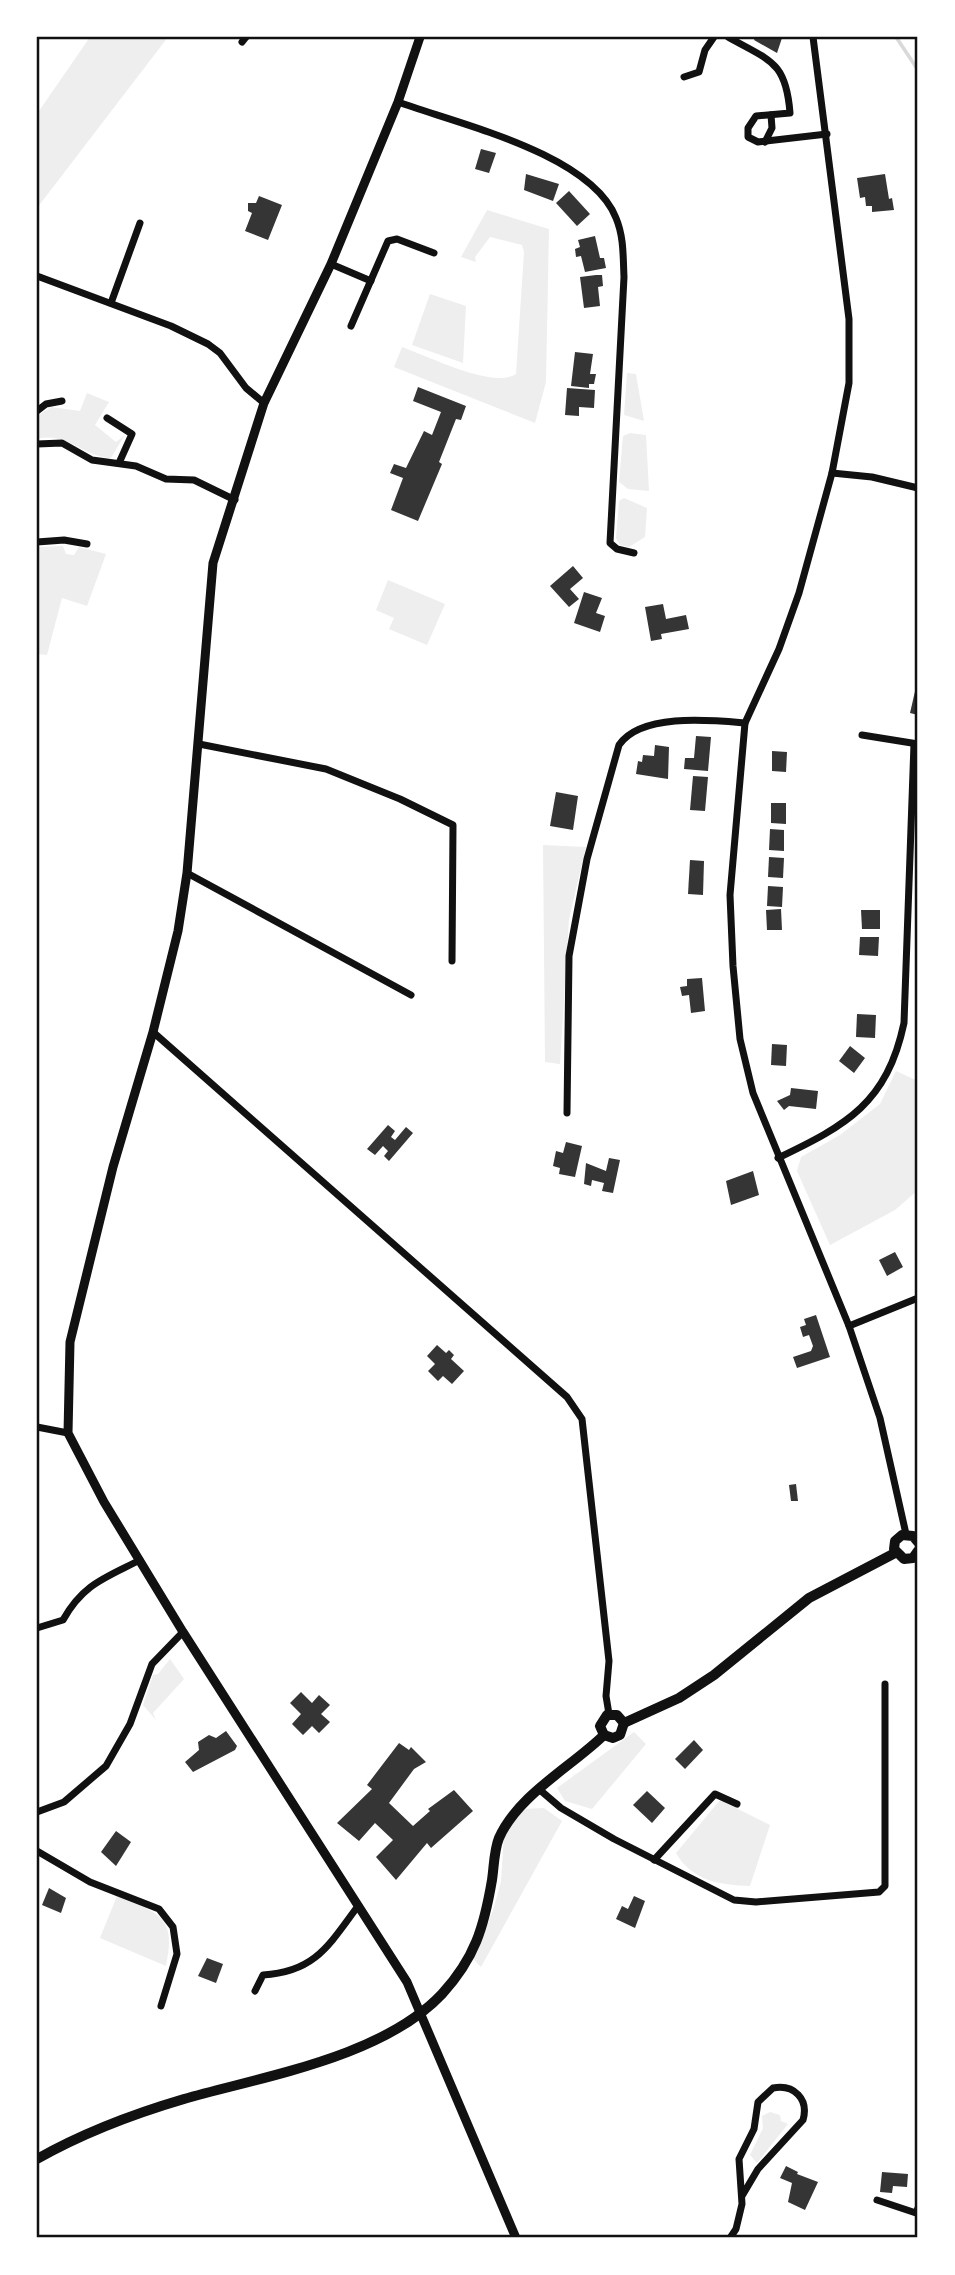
<svg xmlns="http://www.w3.org/2000/svg" width="955" height="2275" viewBox="0 0 955 2275" font-family="'Roboto Condensed',sans-serif">
<style>
.green{fill:#eee}
.lines{fill:none;stroke-linecap:round;stroke-linejoin:round}
.stream{stroke:#d9d9d9;stroke-width:3.5}
.building{fill:#353535}
.minor{stroke:#111;stroke-width:7}
.tertiary{stroke:#111;stroke-width:9}
.secondary{stroke:#111;stroke-width:10}
.neatline{fill:none;stroke:#111;stroke-width:2.5}
</style>
<rect width="100%" height="100%" fill="#fff"/>
<g class="green">
<path d="M 90,37 L 168,37 L 37,208 L 37,114 Z"/>
<path d="M 487,210 L 549,229 L 546,382 L 535,423 L 394,367 L 402,347 C 430,357 493,389 516,374 L 524,252 L 522,245 L 490,237 L 475,257 L 476,262 L 461,257 Z"/>
<path d="M 430,294 L 466,306 L 463,363 L 412,345 Z"/>
<path d="M 627,373 L 636,374 L 644,421 L 624,415 Z"/>
<path d="M 87,393 L 109,402 L 95,425 L 116,442 L 124,436 L 111,458 C 84,457 65,431 37,439 L 37,416 L 51,407 L 80,411 Z"/>
<path d="M 630,433 L 646,435 L 649,491 L 628,489 L 619,482 L 623,436 Z"/>
<path d="M 624,498 L 647,508 L 645,537 L 629,547 L 620,545 L 616,538 L 619,501 Z"/>
<path d="M 63,546 L 66,554 L 74,555 L 79,547 L 106,554 L 87,606 L 62,598 L 47,655 L 37,654 L 37,547 Z"/>
<path d="M 388,580 L 445,604 L 427,645 L 389,629 L 394,618 L 376,610 Z"/>
<path d="M 543,845 L 586,847 L 569,919 L 560,1064 L 545,1062 Z"/>
<path d="M 896,1071 L 918,1081 L 918,1190 L 895,1210 L 830,1245 L 797,1171 L 801,1157 L 840,1135 L 880,1104 Z"/>
<path d="M 170,1659 L 184,1679 L 153,1713 L 156,1720 L 143,1705 L 153,1675 L 158,1674 Z"/>
<path d="M 634,1732 L 646,1744 L 592,1809 L 565,1801 L 557,1788 Z"/>
<path d="M 720,1800 L 770,1825 L 750,1886 C 720,1885 692,1881 676,1853 Z"/>
<path d="M 544,1808 L 562,1821 L 481,1967 L 473,1959 L 493,1910 L 501,1882 L 504,1834 L 523,1809 Z"/>
<path d="M 117,1896 C 159,1913 177,1917 166,1966 L 100,1938 Z"/>
<path d="M 770,2112 L 780,2115 L 781,2121 L 788,2124 L 757,2163 L 750,2155 L 763,2128 L 762,2116 Z"/>
</g>
<g class="lines">
<path class="stream" d="M 896,37 L 918,70"/>
</g>
<g class="building">
<path d="M 755,37 L 786,37 L 782,38 L 777,53 L 754,40 Z"/>
<path d="M 481,149 L 496,153 L 489,173 L 475,169 Z"/>
<path d="M 526,174 L 559,184 L 553,201 L 524,190 Z"/>
<path d="M 885,174 L 889,199 L 892,198 L 894,210 L 872,212 L 872,206 L 866,206 L 865,197 L 860,198 L 857,178 Z"/>
<path d="M 569,191 L 590,214 L 577,226 L 556,203 Z"/>
<path d="M 259,196 L 282,205 L 268,240 L 245,231 L 252,213 L 248,211 L 248,203 L 256,203 Z"/>
<path d="M 595,236 L 600,258 L 604,258 L 606,268 L 585,272 L 581,256 L 576,257 L 575,249 L 580,247 L 578,240 Z"/>
<path d="M 596,275 L 602,275 L 603,286 L 598,287 L 600,306 L 584,308 L 580,277 Z"/>
<path d="M 575,352 L 593,354 L 590,374 L 596,374 L 594,384 L 589,384 L 589,388 L 571,386 Z"/>
<path d="M 418,387 L 466,406 L 461,420 L 456,419 L 439,462 L 442,464 L 418,521 L 391,510 L 403,478 L 390,473 L 394,464 L 406,468 L 424,431 L 432,435 L 441,412 L 413,401 Z"/>
<path d="M 567,388 L 595,390 L 594,408 L 579,407 L 579,416 L 565,415 Z"/>
<path d="M 573,566 L 583,578 L 570,589 L 579,599 L 569,607 L 550,586 Z"/>
<path d="M 584,592 L 602,598 L 596,613 L 605,616 L 600,632 L 574,623 Z"/>
<path d="M 663,604 L 666,619 L 686,615 L 689,629 L 661,634 L 662,639 L 651,641 L 645,607 Z"/>
<path d="M 916,687 L 918,688 L 918,715 L 910,713 Z"/>
<path d="M 696,736 L 711,737 L 708,771 L 684,769 L 685,758 L 694,758 Z"/>
<path d="M 655,745 L 669,747 L 668,779 L 636,774 L 638,761 L 642,762 L 643,755 L 654,756 Z"/>
<path d="M 772,751 L 787,752 L 786,772 L 772,771 Z"/>
<path d="M 693,776 L 708,777 L 705,811 L 690,810 Z"/>
<path d="M 556,792 L 578,796 L 573,830 L 550,826 Z"/>
<path d="M 771,803 L 786,803 L 786,824 L 771,823 Z"/>
<path d="M 770,829 L 784,830 L 784,851 L 769,850 Z"/>
<path d="M 769,857 L 784,858 L 783,878 L 768,877 Z"/>
<path d="M 690,860 L 704,861 L 703,895 L 688,894 Z"/>
<path d="M 768,886 L 783,887 L 782,907 L 767,906 Z"/>
<path d="M 781,909 L 782,930 L 767,930 L 766,910 Z"/>
<path d="M 861,910 L 880,910 L 880,929 L 862,929 Z"/>
<path d="M 860,937 L 879,937 L 878,956 L 859,955 Z"/>
<path d="M 702,978 L 705,1011 L 691,1013 L 689,995 L 682,996 L 680,987 L 687,986 L 687,979 Z"/>
<path d="M 857,1014 L 876,1015 L 875,1038 L 856,1037 Z"/>
<path d="M 772,1044 L 787,1045 L 786,1066 L 771,1065 Z"/>
<path d="M 850,1046 L 865,1058 L 854,1073 L 839,1061 Z"/>
<path d="M 791,1088 L 818,1091 L 816,1109 L 789,1106 L 784,1110 L 777,1101 L 790,1095 Z"/>
<path d="M 388,1125 L 395,1131 L 391,1137 L 395,1140 L 406,1127 L 413,1133 L 389,1161 L 384,1156 L 388,1151 L 383,1146 L 375,1155 L 367,1149 Z"/>
<path d="M 566,1142 L 582,1146 L 575,1177 L 559,1174 L 560,1168 L 553,1166 L 556,1151 L 563,1153 Z"/>
<path d="M 609,1158 L 620,1160 L 613,1193 L 602,1191 L 604,1183 L 592,1180 L 591,1186 L 584,1184 L 586,1163 L 606,1171 Z"/>
<path d="M 753,1171 L 759,1195 L 731,1205 L 726,1181 Z"/>
<path d="M 895,1252 L 903,1267 L 887,1276 L 879,1260 Z"/>
<path d="M 816,1315 L 830,1357 L 797,1368 L 793,1357 L 811,1351 L 813,1346 L 809,1335 L 803,1337 L 800,1327 L 806,1325 L 804,1319 Z"/>
<path d="M 437,1345 L 446,1353 L 449,1350 L 454,1355 L 451,1359 L 464,1371 L 452,1384 L 443,1376 L 438,1381 L 428,1371 L 435,1364 L 427,1356 Z"/>
<path d="M 796,1484 L 798,1501 L 791,1501 L 789,1485 Z"/>
<path d="M 301,1692 L 312,1703 L 319,1695 L 330,1705 L 321,1714 L 330,1722 L 319,1733 L 312,1726 L 303,1735 L 292,1724 L 301,1714 L 290,1703 Z"/>
<path d="M 226,1731 L 237,1746 L 235,1750 L 193,1772 L 185,1762 L 199,1750 L 198,1742 L 209,1735 L 216,1738 Z"/>
<path d="M 694,1740 L 703,1750 L 685,1769 L 675,1759 Z"/>
<path d="M 399,1743 L 409,1750 L 411,1747 L 426,1762 L 414,1769 L 389,1803 L 413,1826 L 430,1811 L 428,1809 L 454,1790 L 473,1811 L 431,1848 L 427,1843 L 396,1880 L 376,1857 L 393,1840 L 375,1823 L 359,1841 L 337,1823 L 372,1789 L 367,1785 Z"/>
<path d="M 647,1791 L 665,1808 L 652,1823 L 633,1805 Z"/>
<path d="M 116,1831 L 131,1842 L 116,1866 L 101,1852 Z"/>
<path d="M 49,1888 L 66,1898 L 61,1913 L 42,1905 Z"/>
<path d="M 634,1896 L 645,1901 L 635,1928 L 616,1919 L 622,1906 L 628,1909 Z"/>
<path d="M 207,1958 L 223,1964 L 216,1983 L 198,1976 Z"/>
<path d="M 786,2166 L 798,2172 L 797,2174 L 818,2182 L 805,2210 L 788,2202 L 792,2183 L 780,2178 Z"/>
<path d="M 882,2172 L 908,2174 L 907,2187 L 893,2186 L 892,2193 L 880,2192 Z"/>
</g>
<g class="lines">
<g class="minor">
<path d="M 728,37 C 770,61 786,61 790,113 L 756,116 L 748,128 L 748,137 L 758,142 L 827,134"/>
<path d="M 813,37 L 849,319 L 849,383 L 832,473 L 799,593 L 779,649 L 745,723 L 730,895 L 733,966 L 740,1039 L 753,1093 L 849,1326 L 880,1418 L 906,1534"/>
<path d="M 242,42 L 246,37"/>
<path d="M 684,77 L 699,72 L 705,50 L 714,37"/>
<path d="M 398,102 C 459,124 591,154 616,218 C 624,237 623,257 624,277 L 610,543 L 617,549 L 634,553"/>
<path d="M 765,142 L 772,128 L 771,115"/>
<path d="M 331,264 L 371,281"/>
<path d="M 37,276 L 171,326 L 208,344 L 220,353 L 246,388 L 264,403"/>
<path d="M 111,303 L 140,223"/>
<path d="M 351,326 L 388,241 L 397,239 L 434,253"/>
<path d="M 37,411 L 46,404 L 62,401"/>
<path d="M 107,418 L 132,434 L 119,463"/>
<path d="M 37,444 L 62,443 L 92,460 L 136,466 L 166,479 L 194,480 L 235,500"/>
<path d="M 832,473 L 872,477 L 918,488"/>
<path d="M 37,542 L 64,540 L 87,544"/>
<path d="M 862,735 L 918,744"/>
<path d="M 199,744 L 326,769 L 400,799 L 453,825 L 452,961"/>
<path d="M 187,873 L 411,995"/>
<path d="M 153,1032 L 567,1397 L 582,1419 L 609,1661 L 606,1696 L 609,1714"/>
<path d="M 567,1113 L 569,956 L 587,859 L 619,745 C 641,713 710,720 745,723"/>
<path d="M 778,1158 C 847,1125 887,1103 904,1023 L 914,744"/>
<path d="M 849,1326 L 918,1298"/>
<path d="M 37,1427 L 68,1433"/>
<path d="M 37,1628 L 63,1620 C 83,1584 105,1578 140,1560"/>
<path d="M 540,1790 L 561,1808 L 614,1839 L 734,1900 L 756,1902 L 879,1892 L 885,1886 L 885,1684"/>
<path d="M 37,1812 L 64,1802 L 106,1766 L 130,1724 L 152,1664 L 183,1632"/>
<path d="M 37,1851 L 90,1882 L 159,1909 L 173,1927 L 177,1954 L 161,2006"/>
<path d="M 654,1860 L 715,1794 L 737,1804"/>
<path d="M 255,1991 L 263,1975 C 315,1972 329,1945 358,1906"/>
<path d="M 877,2200 L 916,2213 L 918,2208"/>
<path d="M 730,2238 L 736,2229 L 742,2204 L 739,2159 L 754,2129 L 758,2102 L 773,2088 C 794,2084 809,2099 803,2120 L 758,2169 L 742,2196"/>
</g>
<path class="tertiary" d="M 420,37 L 398,102 L 331,264 L 264,403 L 213,563 L 187,873 L 178,931 L 153,1032 L 113,1167 L 70,1342 L 68,1433 L 104,1502 L 183,1632 L 407,1982 L 516,2238"/>
<g class="secondary">
<path d="M 918,1542 L 913,1536 L 902,1535 L 895,1541 L 894,1549 L 904,1559 L 913,1558 L 918,1551"/>
<path d="M 624,1723 L 679,1698 L 714,1675 L 809,1598 L 895,1553"/>
<path d="M 604,1735 L 600,1726 L 607,1715 L 617,1715 L 624,1723"/>
<path d="M 604,1735 L 613,1738 L 620,1735 L 624,1723"/>
<path d="M 37,2159 C 83,2133 133,2114 184,2099 C 264,2076 383,2057 442,1994 C 475,1958 484,1927 492,1880 C 494,1867 494,1850 499,1838 C 518,1795 571,1767 604,1735"/>
</g>
</g>
<rect width="955" height="2275" fill="none" stroke="#ffffff" stroke-width="77"/>
<rect x="38" y="38" width="878" height="2198" class="neatline"/>
</svg>
